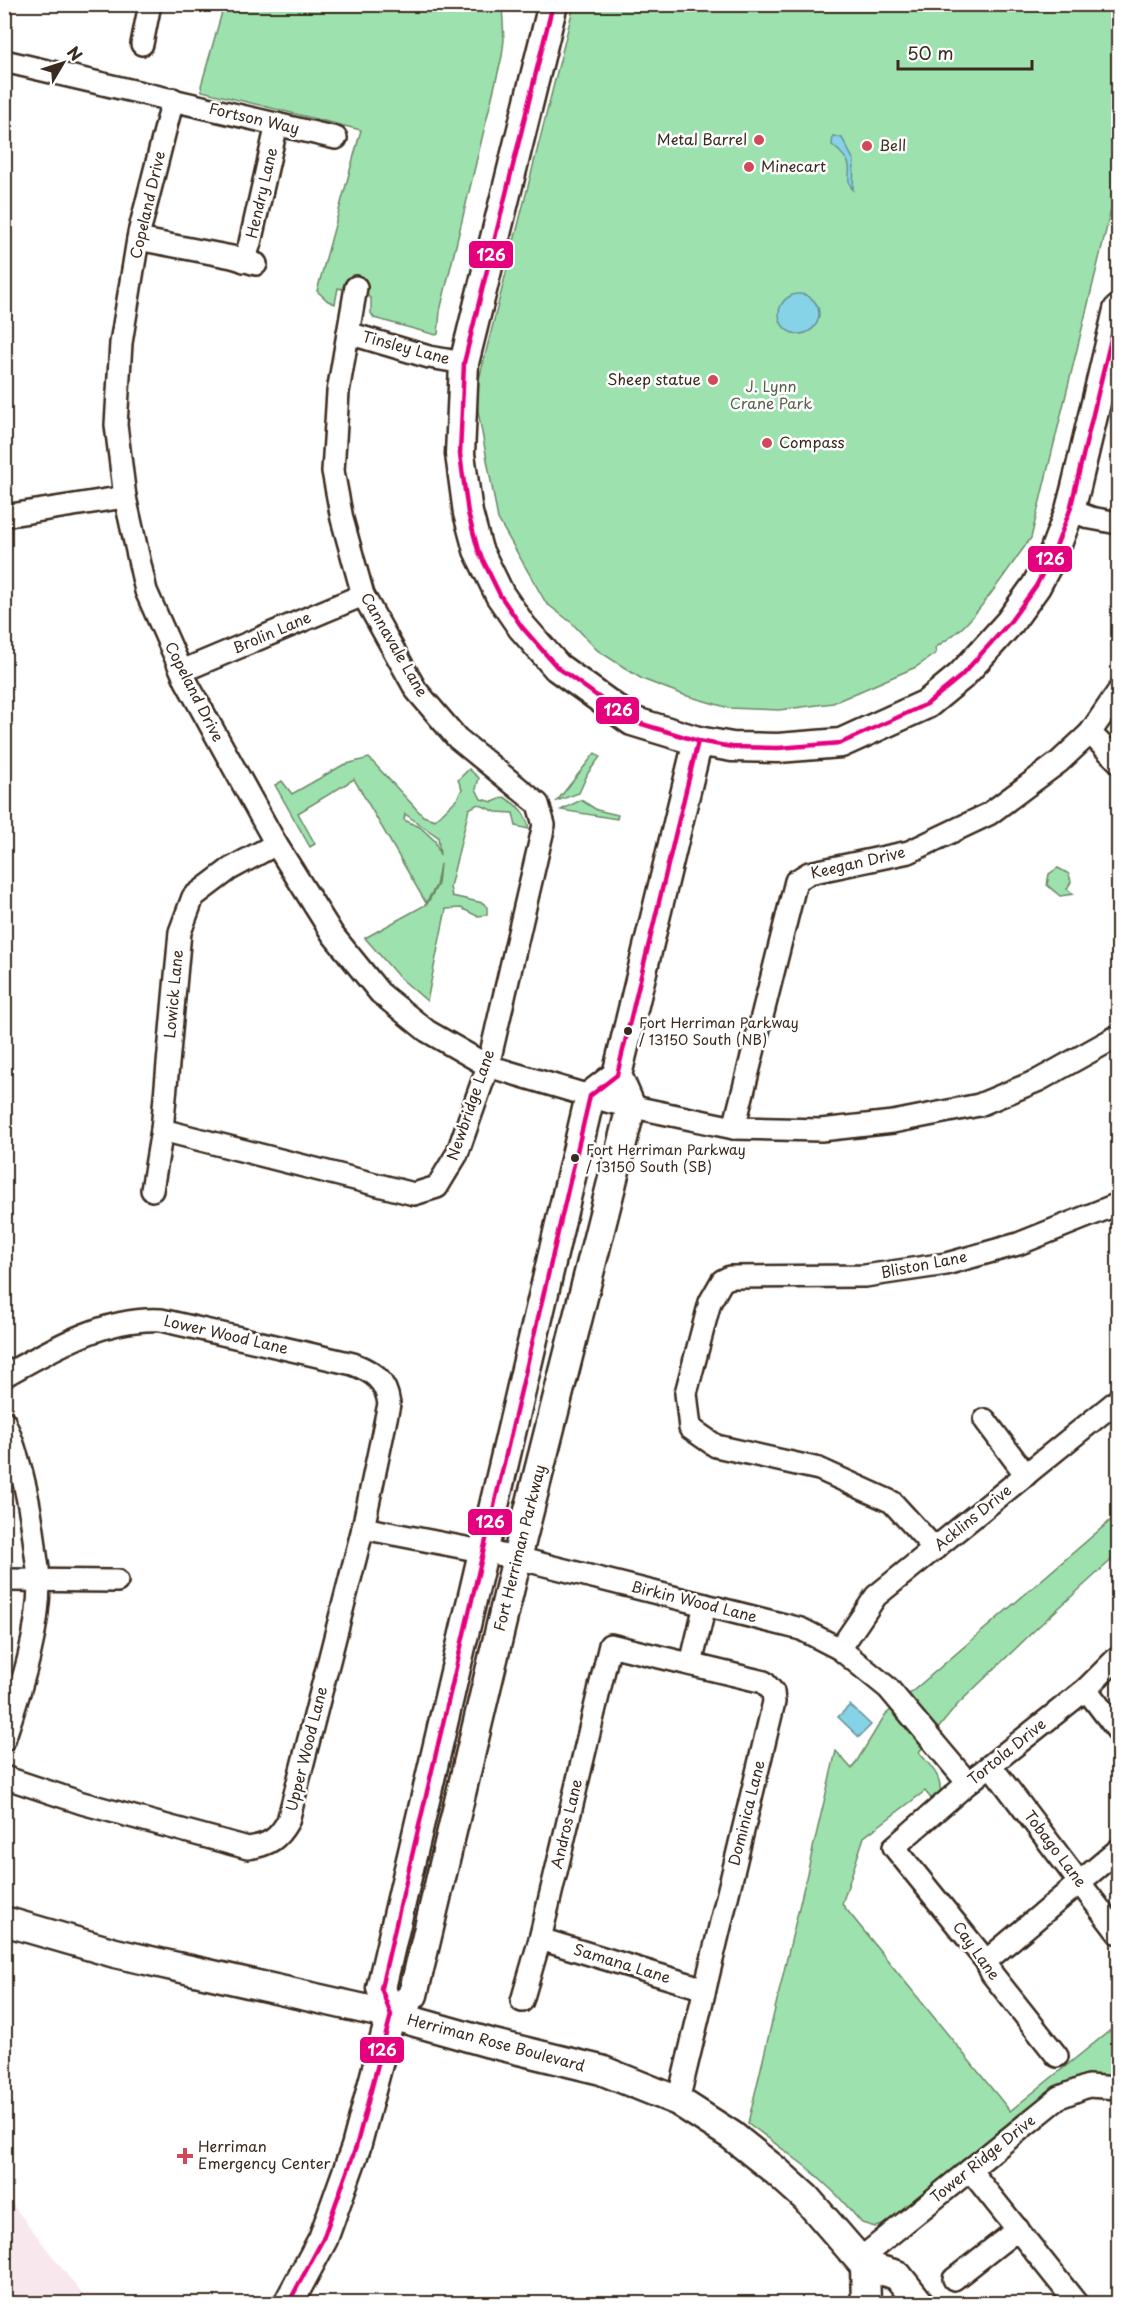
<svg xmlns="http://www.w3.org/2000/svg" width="1123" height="2308" viewBox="0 0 1123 2308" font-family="'Playpen Sans',sans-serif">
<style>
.built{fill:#f8e8ee}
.green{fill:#9de2ae;stroke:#6c8666;stroke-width:1.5;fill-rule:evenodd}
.water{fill:#86d2e6;stroke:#688f96;stroke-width:1.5}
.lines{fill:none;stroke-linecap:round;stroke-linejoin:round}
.street-casing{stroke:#3b2a1e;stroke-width:26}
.secondary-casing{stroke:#3b2a1e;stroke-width:33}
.street{stroke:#fff;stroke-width:21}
.secondary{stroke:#fff;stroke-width:28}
.bus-1-casing{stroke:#fff;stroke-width:9}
.bus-1{stroke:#e5007d;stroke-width:4.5}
.poi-dot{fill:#d1495b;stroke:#fff;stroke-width:2}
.bus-dot{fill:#3b2a1e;stroke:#fff;stroke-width:2}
.labels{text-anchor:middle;stroke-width:5;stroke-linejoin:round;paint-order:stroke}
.bus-label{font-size:14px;fill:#3b2a1e;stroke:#fff;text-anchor:start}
.street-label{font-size:15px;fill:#3b2a1e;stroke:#fff}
.poi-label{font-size:15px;fill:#3b2a1e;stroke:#fff;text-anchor:start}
.park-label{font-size:15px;fill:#586149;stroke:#fff}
.line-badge{stroke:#fff;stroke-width:2}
.badge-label{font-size:16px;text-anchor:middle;font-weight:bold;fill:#fff}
</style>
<rect width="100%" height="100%" fill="#fff"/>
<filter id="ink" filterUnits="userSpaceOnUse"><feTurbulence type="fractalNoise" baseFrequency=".0167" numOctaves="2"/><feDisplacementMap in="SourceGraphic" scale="12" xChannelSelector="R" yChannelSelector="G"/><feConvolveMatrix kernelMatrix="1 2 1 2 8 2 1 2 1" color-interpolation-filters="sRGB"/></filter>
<g filter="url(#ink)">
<path class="built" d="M 4,2195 L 5,2195 L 89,2303 L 5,2303 Z"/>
<g class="green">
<path d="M 224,5 L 502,5 L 504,40 L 502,56 L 440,311 L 438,334 L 436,335 L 374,318 L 371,313 L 371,299 L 366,294 L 365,287 L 345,282 L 342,289 L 338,288 L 335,304 L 328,301 L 317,291 L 361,130 L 202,91 L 201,86 Z"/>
<path d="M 574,5 L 1118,5 L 1118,181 L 1031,538 C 1009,567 990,599 965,625 C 956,634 945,641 935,648 L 936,653 L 916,667 L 833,703 L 779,710 L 729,708 L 684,695 L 642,679 L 597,650 L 572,623 L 546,603 L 498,519 L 475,395 Z"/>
<path d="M 595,753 L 600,757 L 588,773 L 579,793 L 557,801 Z"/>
<path d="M 369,758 L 423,816 L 435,820 L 457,799 L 462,789 L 458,780 L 469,769 L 479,778 L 476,789 L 481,799 L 493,802 L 504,797 C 518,806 526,812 529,829 L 516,826 L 513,813 L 496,812 L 478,804 L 469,809 L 450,887 L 452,896 L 483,903 L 487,907 L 487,915 L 477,916 L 461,908 L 446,909 L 427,1001 L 398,976 L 365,938 L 427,904 L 438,884 L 440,864 L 436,886 L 426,903 L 354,779 L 298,813 L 315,844 L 310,847 L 275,785 L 282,781 L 292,794 L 343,765 ZM 405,814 L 438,837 L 440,855 L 435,841 L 420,827 L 404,820 Z"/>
<path d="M 581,800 L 597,810 L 618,815 L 617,819 L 561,810 Z"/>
<path d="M 1058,868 L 1069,874 L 1071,882 L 1067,889 L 1074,894 L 1060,896 L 1047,885 L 1049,874 Z"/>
<path d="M 1118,1514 L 1118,1554 L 1038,1627 L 958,1704 L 919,1752 C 930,1767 943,1775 940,1796 L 933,1801 L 925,1791 L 864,1837 L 842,1904 L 1010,2111 L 1118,2024 L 1118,2080 C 1093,2078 1073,2078 1050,2090 L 888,2224 L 875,2227 L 862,2223 L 837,2195 L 809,2169 L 748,2123 L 836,1751 L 852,1769 L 885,1715 Z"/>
</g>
<g class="water">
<path d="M 833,136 L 842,138 L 854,161 L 853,190 C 845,178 851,176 849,165 C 847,157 838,150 832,145 Z"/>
<circle cx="799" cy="314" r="20"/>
<path d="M 850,1705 L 871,1725 L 859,1737 L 838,1717 Z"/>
</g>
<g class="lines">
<g class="street-casing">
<g id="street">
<path d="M 142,44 L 150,4"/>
<path d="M 4,61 L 336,138"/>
<path d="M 173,99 L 139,233 L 121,343 L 116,425 L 125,497 L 146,591 L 186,681 L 276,844 L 333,935 L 380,993 L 427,1031 L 488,1066 L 610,1102 L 734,1128 L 821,1130 L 893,1122 L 979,1105 L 1039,1080 L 1118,1036"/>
<path d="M 138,239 L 232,257 L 256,264"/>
<path d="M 244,261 L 250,243 L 277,124"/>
<path d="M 348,333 L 429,357 L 464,363"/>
<path d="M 1070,510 L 1091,518 L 1118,523"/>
<path d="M 4,516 L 125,497"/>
<path d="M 182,671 L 363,595"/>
<path d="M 1090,733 L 1118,761"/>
<path d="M 734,1128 L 796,881 L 809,873 L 909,852 L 989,814 L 1059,762 L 1090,733 L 1118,692"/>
<path d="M 162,1130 L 414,1194 L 437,1187 L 457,1154 L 488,1066 L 544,825 L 538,804 L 457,738 L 416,690 L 363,595 L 342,519 L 333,471 L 338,392 L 356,287"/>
<path d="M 152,1190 L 162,1130 L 180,932 L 193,897 L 230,869 L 276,844"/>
<path d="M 4,1376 C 52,1349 105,1317 161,1320 L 353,1364 C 374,1372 386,1381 389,1404 L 363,1528 L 288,1821 C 278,1839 269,1845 248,1848 L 82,1803 L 4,1777"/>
<path d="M 985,1420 L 1026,1475"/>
<path d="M 4,1421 C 21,1460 30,1503 35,1546 C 36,1558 39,1570 39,1582 C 39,1636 20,1690 4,1740"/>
<path d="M 363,1528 L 517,1558 L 801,1629 L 840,1649 L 888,1688 L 968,1783"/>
<path d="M 935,1549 L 892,1502 L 819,1469 L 716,1446 L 690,1428 L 686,1393 L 710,1302 L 722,1281 L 730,1277 L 865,1276 L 946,1264 L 1018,1244 L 1118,1204"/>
<path d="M 4,1580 L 117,1581"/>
<path d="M 840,1649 L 876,1596 L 1118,1400"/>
<path d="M 691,1664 L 705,1605"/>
<path d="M 1086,1689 L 1118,1731"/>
<path d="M 991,1766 L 1118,1933"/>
<path d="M 540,1939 L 705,1989"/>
<path d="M 986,1961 L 1118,1850"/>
<path d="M 522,2001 L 540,1939 L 610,1645 L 764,1682 L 773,1692 L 774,1702 L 678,2101"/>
<path d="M 1057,2056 L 992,1974 L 986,1961 L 894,1847 L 968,1783 L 1086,1689 L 1118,1657"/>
<path d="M 970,2170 L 1077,2304"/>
<path d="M 860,2259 L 1060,2097 L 1088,2086 L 1118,2088"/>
<path d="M 954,2279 L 1018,2229"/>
</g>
</g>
<g class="secondary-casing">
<g id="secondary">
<path d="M 553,4 L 464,363 L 460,454 L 468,513 L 478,550 L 500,595 L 522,627 L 557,667 L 632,721 L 698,741 L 732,747 L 778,748 L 841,743 L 927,704 L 961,676 L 984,651 L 1010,622 L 1036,586 L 1054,552 L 1070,510 L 1076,487 L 1118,310"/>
<path d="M 4,1921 L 115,1953 L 391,2015 L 490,2043 L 601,2070 L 678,2101 L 731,2135 L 776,2171 L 806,2198 L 865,2266"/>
<path d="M 391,2015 L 413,1995 L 517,1558 L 631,1107 L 617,1075 L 698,741"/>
<path d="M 865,2266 L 897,2275 L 920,2304"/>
<path d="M 865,2266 L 866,2304"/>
<path d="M 288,2304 L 323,2239 L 356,2147 L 391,2015 L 381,1988 L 590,1096 L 617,1075"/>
</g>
</g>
<use href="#street" class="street"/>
<use href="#secondary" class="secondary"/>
<g class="bus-1-casing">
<g id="bus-1">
<path d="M 553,4 L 464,363 L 460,454 L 468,513 L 478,550 L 500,595 L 522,627 L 557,667 L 632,721 L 698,741 L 732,747 L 778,748 L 841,743 L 927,704 L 961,676 L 1010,622 L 1036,586 L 1054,552 L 1070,510 L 1118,310"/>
<path d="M 288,2304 L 323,2239 L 356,2147 L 391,2015 L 381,1988 L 590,1096 L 617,1075 L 698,741"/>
</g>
</g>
<use href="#bus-1" class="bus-1"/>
</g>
</g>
<g class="poi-dot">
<circle cx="759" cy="140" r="6"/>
<circle cx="867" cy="146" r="6"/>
<circle cx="749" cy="167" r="6"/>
<circle cx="713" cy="380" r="6"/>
<circle cx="767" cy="443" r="6"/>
<path d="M182 2147h6v6h6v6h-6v6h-6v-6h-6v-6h6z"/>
</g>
<g class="bus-dot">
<circle cx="628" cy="1031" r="5"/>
<circle cx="575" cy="1158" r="5"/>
</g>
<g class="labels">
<g class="bus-label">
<text x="639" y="1028">Fort Herriman Parkway<tspan x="639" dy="17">/ 13150 South (NB)</tspan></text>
<text x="586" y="1155">Fort Herriman Parkway<tspan x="586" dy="17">/ 13150 South (SB)</tspan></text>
</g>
<g class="street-label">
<text transform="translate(254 119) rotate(13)" y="5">Fortson Way</text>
<text transform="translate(262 193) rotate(-77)" y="5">Hendry Lane</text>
<text transform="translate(148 205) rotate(-77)" y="5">Copeland Drive</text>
<text transform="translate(406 348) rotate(15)" y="5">Tinsley Lane</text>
<text transform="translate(272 633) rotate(-23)" y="5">Brolin Lane</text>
<text transform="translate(394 645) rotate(60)" y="5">Cannavale Lane</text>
<text transform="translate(194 692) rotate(63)" y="5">Copeland Drive</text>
<text transform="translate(858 863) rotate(-13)" y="5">Keegan Drive</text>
<text transform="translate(174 994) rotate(-85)" y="5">Lowick Lane</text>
<text transform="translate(471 1105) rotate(-71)" y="5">Newbridge Lane</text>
<text transform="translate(924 1265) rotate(-11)" y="5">Bliston Lane</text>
<text transform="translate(226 1335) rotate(13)" y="5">Lower Wood Lane</text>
<text transform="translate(973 1518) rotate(-39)" y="5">Acklins Drive</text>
<text transform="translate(520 1548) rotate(-76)" y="5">Fort Herriman Parkway</text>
<text transform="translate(694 1602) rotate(14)" y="5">Birkin Wood Lane</text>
<text transform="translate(307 1749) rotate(-76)" y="5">Upper Wood Lane</text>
<text transform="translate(1007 1752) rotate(-39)" y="5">Tortola Drive</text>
<text transform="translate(747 1813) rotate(-76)" y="5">Dominica Lane</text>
<text transform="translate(567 1824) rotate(-77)" y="5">Andros Lane</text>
<text transform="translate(1055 1849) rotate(53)" y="5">Tobago Lane</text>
<text transform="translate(976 1951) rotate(54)" y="5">Cay Lane</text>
<text transform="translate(622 1964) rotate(17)" y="5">Samana Lane</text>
<text transform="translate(496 2043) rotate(15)" y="5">Herriman Rose Boulevard</text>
<text transform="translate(983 2159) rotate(-39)" y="5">Tower Ridge Drive</text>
</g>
<g class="poi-label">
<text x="747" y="145" text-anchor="end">Metal Barrel</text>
<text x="879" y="151">Bell</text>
<text x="761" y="172">Minecart</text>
<text x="701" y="385" text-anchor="end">Sheep statue</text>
<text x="779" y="448">Compass</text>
<text x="198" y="2152">Herriman<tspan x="198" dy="17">Emergency Center</tspan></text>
</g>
<g class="park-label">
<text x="771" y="392">J. Lynn<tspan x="771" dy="17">Crane Park</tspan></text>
</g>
</g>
<g class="line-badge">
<rect x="468" y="240" width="46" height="29" rx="6" fill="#e5007d"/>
<rect x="1027" y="545" width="46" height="28" rx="6" fill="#e5007d"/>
<rect x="595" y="696" width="45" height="29" rx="6" fill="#e5007d"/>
<rect x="467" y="1508" width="46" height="28" rx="6" fill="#e5007d"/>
<rect x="359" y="2036" width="46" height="28" rx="6" fill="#e5007d"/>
</g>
<g class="badge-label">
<text x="491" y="261">126</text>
<text x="1050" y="565">126</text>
<text x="618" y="716">126</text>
<text x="490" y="1528">126</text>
<text x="382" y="2056">126</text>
</g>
<rect width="1123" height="2308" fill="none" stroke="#fff" stroke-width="24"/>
<rect x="12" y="12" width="1099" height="2284" fill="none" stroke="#3b2a1e" stroke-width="2" filter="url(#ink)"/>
<g transform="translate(63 63) rotate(51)" stroke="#ffffff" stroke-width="4.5" paint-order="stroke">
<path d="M0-4.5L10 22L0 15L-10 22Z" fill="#3b2a1e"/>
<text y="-9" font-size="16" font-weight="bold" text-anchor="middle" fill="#3b2a1e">N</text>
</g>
<path d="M898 60v9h134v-9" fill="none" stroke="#3b2a1e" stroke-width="3"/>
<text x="907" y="60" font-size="18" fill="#3b2a1e" stroke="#ffffff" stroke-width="4.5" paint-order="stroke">50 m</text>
</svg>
